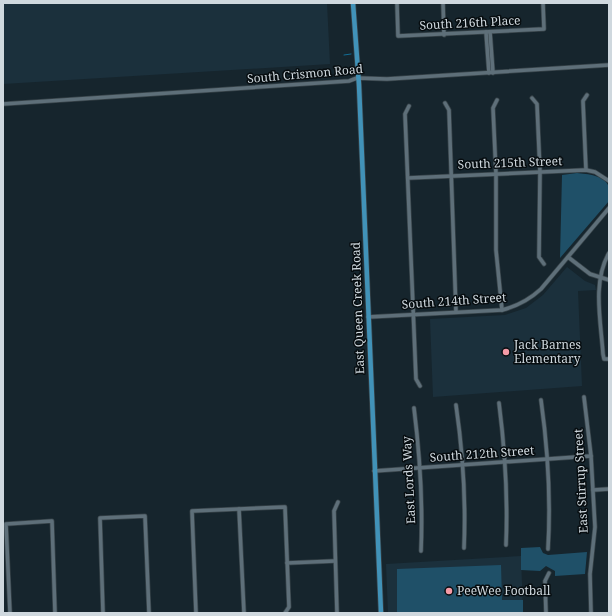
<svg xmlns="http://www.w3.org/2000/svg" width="612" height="616" viewBox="0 0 612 616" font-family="'Noto Serif',serif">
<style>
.built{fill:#1b303c}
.green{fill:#1f5068}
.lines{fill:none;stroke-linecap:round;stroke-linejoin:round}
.stream{stroke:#126d94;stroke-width:1}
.minor-casing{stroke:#374349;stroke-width:5}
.major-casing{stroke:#374349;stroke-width:6}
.minor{stroke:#5e6f79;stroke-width:3.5}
.major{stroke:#4192b8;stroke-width:4.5}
.poi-dot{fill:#f49aa6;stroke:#070d10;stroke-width:1.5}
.labels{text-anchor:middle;stroke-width:3;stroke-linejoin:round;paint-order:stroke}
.street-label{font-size:12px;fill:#cfd8de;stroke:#070d10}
.poi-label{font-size:12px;fill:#cfd8de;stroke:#070d10;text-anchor:start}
</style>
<rect width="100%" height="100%" fill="#16252d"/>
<g class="built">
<path d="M 3,3 L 327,3 L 330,64 L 3,84 Z"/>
<path d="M 567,267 L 585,281 L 595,285 L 596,290 L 578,291 L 582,386 L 433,397 L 430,319 L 505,315 L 526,308 L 543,295 Z"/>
<path d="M 521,556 L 523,613 L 388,613 L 386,564 Z"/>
</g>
<g class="green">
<path d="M 577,173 C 587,174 605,175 609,187 C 610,191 609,197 609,201 L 560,258 L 562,175 Z"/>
<path d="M 540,547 L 543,553 L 548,555 L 587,552 L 585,574 L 555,576 L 555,571 L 546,566 L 540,571 L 521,570 L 521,548 Z"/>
<path d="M 501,565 L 502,600 L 523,600 L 523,613 L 397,613 L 397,569 Z"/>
</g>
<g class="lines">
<path class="stream" d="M 344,55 L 351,54"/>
<g class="minor-casing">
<g id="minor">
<path d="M 397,3 L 398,36 L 544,29 L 543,3"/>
<path d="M 443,3 L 444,35"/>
<path d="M 486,32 L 489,73"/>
<path d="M 490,32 L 493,73"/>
<path d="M 532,98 L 537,104 L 540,172 L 539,257 L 544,264"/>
<path d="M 497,100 L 493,108 L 496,174 L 496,250 L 502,310"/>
<path d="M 445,103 L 449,110 L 456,312"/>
<path d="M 3,104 L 349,81 L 357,78 L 387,79 L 609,65"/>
<path d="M 409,106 L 405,114 L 416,379 L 420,386"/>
<path d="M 586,170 L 583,101 L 587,95"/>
<path d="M 408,178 L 586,170 L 595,172 L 609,181"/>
<path d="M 609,253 C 592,282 601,322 603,354 L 604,359 L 609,359"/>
<path d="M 568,257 L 590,274 L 609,280"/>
<path d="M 368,317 L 502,310 C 518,306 529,300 541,289 L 609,208"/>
<path d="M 584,397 L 591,456 L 595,527 L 590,574 L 591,613"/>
<path d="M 541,400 C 548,450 551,498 548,549"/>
<path d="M 499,403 C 505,450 508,497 506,545"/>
<path d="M 456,405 C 463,453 466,500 464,548"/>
<path d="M 414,408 C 420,456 423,503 421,551"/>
<path d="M 374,471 L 591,456"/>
<path d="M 593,490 L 609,489"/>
<path d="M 239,509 L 244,613"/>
<path d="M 287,563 L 335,561"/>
<path d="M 10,613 L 6,524 L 52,521 L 55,613"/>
<path d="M 103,613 L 100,518 L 145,516 L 149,613"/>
<path d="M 196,613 L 192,511 L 285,507 L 289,607 L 285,613"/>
<path d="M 337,613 L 334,511 L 338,502"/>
<path d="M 546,613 L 545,581 L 549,573"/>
</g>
</g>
<g class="major-casing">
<path id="major" d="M 353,3 L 359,85 L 381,613"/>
</g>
<use href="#minor" class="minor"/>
<use href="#major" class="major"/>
</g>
<g class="poi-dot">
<circle cx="506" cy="352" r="4"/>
<circle cx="449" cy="591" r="4"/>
</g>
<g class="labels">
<g class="street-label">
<text transform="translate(470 23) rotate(-3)" y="4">South 216th Place</text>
<text transform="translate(305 74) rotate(-5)" y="4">South Crismon Road</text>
<text transform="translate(510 163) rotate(-2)" y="4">South 215th Street</text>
<text transform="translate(454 301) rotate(-4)" y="4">South 214th Street</text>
<text transform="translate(358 308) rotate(-92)" y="4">East Queen Creek Road</text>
<text transform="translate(482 454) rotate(-4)" y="4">South 212th Street</text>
<text transform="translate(409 480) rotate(-93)" y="4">East Lords Way</text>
<text transform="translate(581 481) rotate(-93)" y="4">East Stirrup Street</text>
</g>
<g class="poi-label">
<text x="514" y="349">Jack Barnes<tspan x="514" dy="14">Elementary</tspan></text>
<text x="457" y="595">PeeWee Football</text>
</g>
</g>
<rect width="612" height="616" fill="none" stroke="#cfd8de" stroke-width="8"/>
</svg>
